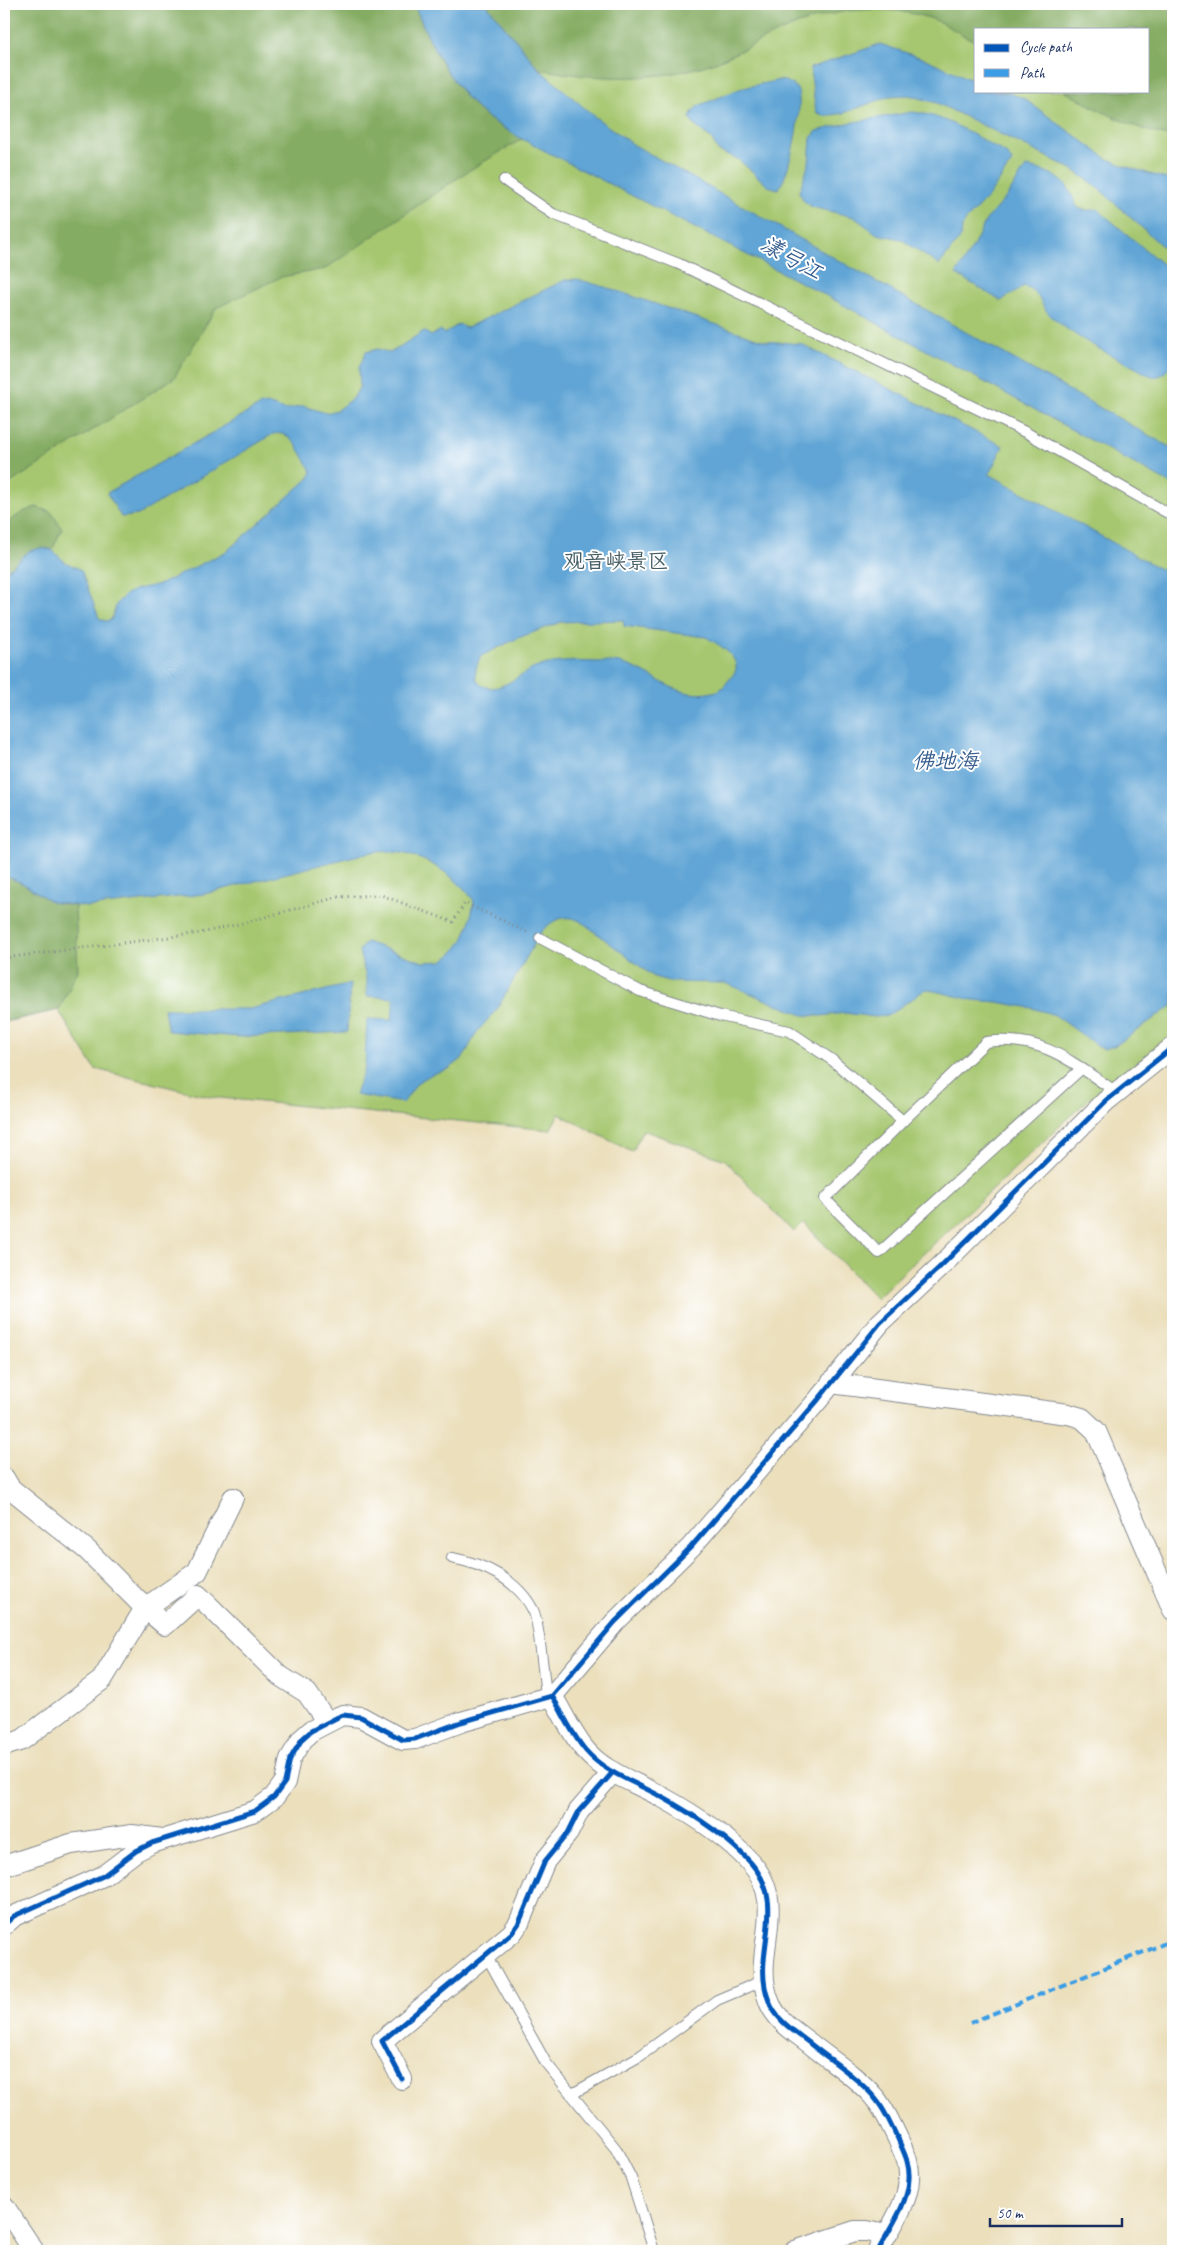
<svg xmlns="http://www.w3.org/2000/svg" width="1177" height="2255" viewBox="0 0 1177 2255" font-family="Caveat,'LXGW WenKai TC',sans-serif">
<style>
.green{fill:#a6c76f;stroke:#607b66;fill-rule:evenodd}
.forest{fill:#84ac62;stroke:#506e60}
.water{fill:#60a5d5;stroke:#3e6a9a;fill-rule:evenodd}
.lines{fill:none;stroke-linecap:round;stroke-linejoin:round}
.lane-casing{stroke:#83878d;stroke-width:12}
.street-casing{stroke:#83878d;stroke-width:22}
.path{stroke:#83878d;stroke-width:3;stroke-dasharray:1 4;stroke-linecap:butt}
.lane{stroke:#fff;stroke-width:10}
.street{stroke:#fff;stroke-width:20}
.quiet{stroke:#3b9de6;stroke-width:4;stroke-dasharray:8 4;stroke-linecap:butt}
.cycleway-casing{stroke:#fff;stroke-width:8}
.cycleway{stroke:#0057b8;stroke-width:5}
.labels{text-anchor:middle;stroke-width:4;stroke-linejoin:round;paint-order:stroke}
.park-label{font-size:21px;fill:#455d63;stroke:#fff}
.water-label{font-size:22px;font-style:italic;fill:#375e8e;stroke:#fff}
</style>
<rect width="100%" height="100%" fill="#fff"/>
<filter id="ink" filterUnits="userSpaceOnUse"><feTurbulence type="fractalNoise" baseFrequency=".02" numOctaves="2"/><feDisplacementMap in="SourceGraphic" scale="10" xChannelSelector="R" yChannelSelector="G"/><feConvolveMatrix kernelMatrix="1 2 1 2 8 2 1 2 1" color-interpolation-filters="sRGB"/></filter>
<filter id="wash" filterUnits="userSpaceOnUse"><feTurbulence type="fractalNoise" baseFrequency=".0096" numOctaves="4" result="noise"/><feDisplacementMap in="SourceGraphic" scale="20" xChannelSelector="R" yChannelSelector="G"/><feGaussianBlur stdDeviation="1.12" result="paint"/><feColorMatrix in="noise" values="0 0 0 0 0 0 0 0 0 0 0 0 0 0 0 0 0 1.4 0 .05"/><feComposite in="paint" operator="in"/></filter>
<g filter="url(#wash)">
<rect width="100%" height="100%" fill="#ebdfbc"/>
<path class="green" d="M 4,4 L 1173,4 L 1173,1035 L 1091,1097 L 876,1298 L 804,1223 L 794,1232 L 725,1160 L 643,1130 L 632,1152 L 559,1114 L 550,1130 L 210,1097 L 95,1069 L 58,1010 L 4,1022 ZM 976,29 L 1148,29 L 1148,91 L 976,91 Z"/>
<g class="forest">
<path d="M 4,4 L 414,4 C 430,42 449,83 480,111 C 492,122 508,130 522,139 L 465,173 L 325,269 L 281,277 L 216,308 L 174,378 L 4,487 Z"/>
<path d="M 486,4 L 1173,4 L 1173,137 C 1135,130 1098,110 1064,91 L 1148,91 L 1148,29 L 976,29 L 976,42 C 962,35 947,25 933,19 C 871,0 823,11 766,38 C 745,48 723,61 700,67 C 648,82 592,79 539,69 Z"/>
<path d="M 36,507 L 51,512 L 62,529 L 52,550 L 47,548 L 4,573 L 4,525 L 23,512 Z"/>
<path d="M 4,875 L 22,883 L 52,902 L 75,906 L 78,970 L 59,1010 L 4,1022 Z"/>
</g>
<g class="water">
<path d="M 414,4 L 486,4 L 539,69 L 595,117 L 634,145 L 1173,449 L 1173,485 L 827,296 L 522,139 C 508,130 492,122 480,111 C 449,83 430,42 414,4 Z"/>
<path d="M 880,44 L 928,60 L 976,82 L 976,91 C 993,91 1007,91 1023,98 L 1106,158 L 1124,166 L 1173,181 L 1173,256 L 1094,184 L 1070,168 L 937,103 L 909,95 L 890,96 L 844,113 L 825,116 L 816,112 L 810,68 Z"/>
<path d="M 780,80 C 786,81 794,84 797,89 C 805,102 789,179 778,189 L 768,186 L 738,159 L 718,151 L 711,138 L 694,125 L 690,118 L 693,111 L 698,106 L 742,88 Z"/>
<path d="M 912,112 C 947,115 977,138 1007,154 L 1012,162 L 988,197 L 967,219 L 962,227 L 961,237 L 939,265 L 901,239 L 877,234 L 854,217 L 812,207 L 804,201 L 799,192 L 809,163 L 811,138 L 817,131 L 848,123 Z"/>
<path d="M 1026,167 C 1040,169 1054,173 1065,184 C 1078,199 1070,215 1097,209 L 1173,273 L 1173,363 C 1166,371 1161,380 1149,375 C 1117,357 1080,342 1052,317 C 1041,308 1040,290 1024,286 L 1001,301 L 956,274 L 973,247 L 986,220 L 1007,196 Z"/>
<path d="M 577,279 L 611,289 L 765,341 L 801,344 L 1003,446 L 989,474 L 1173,576 L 1173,1005 L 1116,1045 L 1105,1049 L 1099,1047 L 1055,1015 L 1032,1008 L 997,1002 L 973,1000 L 926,989 L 887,1016 L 875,1017 L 845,1013 L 821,1016 L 803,1015 L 725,983 L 672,982 L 654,977 L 582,922 C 566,913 553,919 541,932 L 497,1009 L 477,1032 L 463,1058 L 449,1069 L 432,1074 L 417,1083 L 403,1103 L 355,1095 L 365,1067 L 367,1019 L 392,1020 L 394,998 L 367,996 L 367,981 L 359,951 L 366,942 L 423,962 L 442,961 C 466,946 469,927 474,901 C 458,877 424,855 395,852 C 387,851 379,852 371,852 L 204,894 L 87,907 L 52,902 L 22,883 L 4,875 L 4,573 L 29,551 L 41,548 L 52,550 L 65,562 L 81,570 L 99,618 L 105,621 L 111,620 L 117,603 L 126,594 L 137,589 L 161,584 L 227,551 L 309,478 L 312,472 C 303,458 293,429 273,434 L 138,515 L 121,517 L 107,493 L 261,405 L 267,404 L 285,410 L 303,406 L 326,413 L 337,410 L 354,397 L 360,386 L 359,368 L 366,352 L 378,349 L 390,353 L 424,331 L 431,336 L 441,330 L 444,334 L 459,324 L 466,328 L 565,280 ZM 623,620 L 624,626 L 706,637 C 716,643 742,657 735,672 C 733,675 730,679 728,681 C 724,687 720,691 713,692 C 670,703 645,660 606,662 C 584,662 555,659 535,668 C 521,673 502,692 486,687 C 471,683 475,667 481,656 L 518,638 L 561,622 Z"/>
<path d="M 350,984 L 347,1032 L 240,1037 L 168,1031 L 164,1009 L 250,1009 Z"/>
</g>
</g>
<g filter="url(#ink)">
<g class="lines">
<g class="lane-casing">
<g id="lane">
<path d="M 504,180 L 553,214 L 679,264 L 1027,433 L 1173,516"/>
<path d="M 540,938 L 640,991 L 720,1016 L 789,1031 L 832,1060 L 903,1121"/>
<path d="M 1081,1069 L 879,1253 L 825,1199 L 903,1121 L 986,1042 C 1042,1034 1073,1063 1116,1092"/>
<path d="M 452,1558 C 484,1564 518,1580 533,1610 C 539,1621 543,1671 545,1686 L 552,1696"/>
<path d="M 486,1955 L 546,2063 L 616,2149 L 631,2178 L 654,2251"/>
<path d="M 572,2094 L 640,2056 L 717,2000 L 764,1980"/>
</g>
</g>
<g class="street-casing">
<g id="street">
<path d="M 831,1383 L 1068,1414 L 1082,1418 L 1096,1431 L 1173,1610"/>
<path d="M 4,1478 L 10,1488 L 87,1550 L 145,1608 L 165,1625 L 198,1595 L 280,1676 L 307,1693 L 327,1722"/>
<path d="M 552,1696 C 563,1713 572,1735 586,1751 C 605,1773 635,1782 660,1796 C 691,1813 727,1836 751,1863 C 790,1907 750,1954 769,2001 C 776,2021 797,2033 813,2046 C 833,2062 857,2077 874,2097 C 885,2109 891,2125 898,2139 C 904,2153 910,2163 909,2179 C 908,2204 889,2229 878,2251"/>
<path d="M 4,1746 L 22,1740 L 102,1680 L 145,1608 L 197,1572 L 233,1498"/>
<path d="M 4,1866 L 71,1844 L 132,1835 L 162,1839"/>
<path d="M 4,1925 L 14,1916 L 103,1876 L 136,1851 L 152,1843 L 255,1811 L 274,1797 L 285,1782 L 290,1759 L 302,1739 L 311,1731 L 338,1717 L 343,1715 L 361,1717 L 403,1740 L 415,1739 L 461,1722 L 552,1696 L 615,1622 L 691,1547 L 818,1400 L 880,1323 L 942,1265 L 1106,1101 L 1173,1047"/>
<path d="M 402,2079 L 382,2041 L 512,1933 L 519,1923 L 545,1861 L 568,1833 L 579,1811 L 613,1772"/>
<path d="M 4,2206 L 34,2251"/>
<path d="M 795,2251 L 855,2231 L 867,2231 L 886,2235"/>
</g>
</g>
<path class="path" d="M 4,958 L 201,933 L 247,922 L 338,897 L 381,895 L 453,922 L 465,903 L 529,933"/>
<use href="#lane" class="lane"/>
<use href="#street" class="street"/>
<path class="quiet" d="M 970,2023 L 1173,1940"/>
<g class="cycleway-casing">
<g id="cycleway">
<path d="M 552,1696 C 563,1713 572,1735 586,1751 C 605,1773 635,1782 660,1796 C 691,1813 727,1836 751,1863 C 790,1907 750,1954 769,2001 C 776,2021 797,2033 813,2046 C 833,2062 857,2077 874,2097 C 885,2109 891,2125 898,2139 C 904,2153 910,2163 909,2179 C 908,2204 889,2229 878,2251"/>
<path d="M 4,1925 L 14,1916 L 103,1876 L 136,1851 L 152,1843 L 255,1811 L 274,1797 L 285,1782 L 290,1759 L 302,1739 L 311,1731 L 338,1717 L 343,1715 L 361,1717 L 403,1740 L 415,1739 L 461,1722 L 552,1696 L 615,1622 L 691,1547 L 818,1400 L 880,1323 L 942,1265 L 1106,1101 L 1173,1047"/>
<path d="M 402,2079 L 382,2041 L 512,1933 L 519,1923 L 545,1861 L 568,1833 L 579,1811 L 613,1772"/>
</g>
</g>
<use href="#cycleway" class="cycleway"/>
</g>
</g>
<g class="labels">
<g class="park-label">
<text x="616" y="568">观音峡景区</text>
</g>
<g class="water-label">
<text transform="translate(792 257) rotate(29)" y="8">漾弓江</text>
<text x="945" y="768">佛地海</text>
</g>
</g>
<rect width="1177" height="2255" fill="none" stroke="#fff" stroke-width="20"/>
<rect x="974" y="28" width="175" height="65" fill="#ffffff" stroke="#a4acbf"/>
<rect x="984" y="44" width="25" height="8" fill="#0057b8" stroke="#a4acbf"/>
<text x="1020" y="52" font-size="15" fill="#1b2f5e">Cycle path</text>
<rect x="984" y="69" width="25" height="8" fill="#3b9de6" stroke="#a4acbf"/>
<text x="1020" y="78" font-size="15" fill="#1b2f5e">Path</text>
<path d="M990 2218v8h132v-8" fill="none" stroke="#1b2f5e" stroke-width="2.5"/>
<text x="997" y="2218" font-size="15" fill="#1b2f5e" stroke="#ffffff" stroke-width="4" paint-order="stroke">50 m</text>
</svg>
